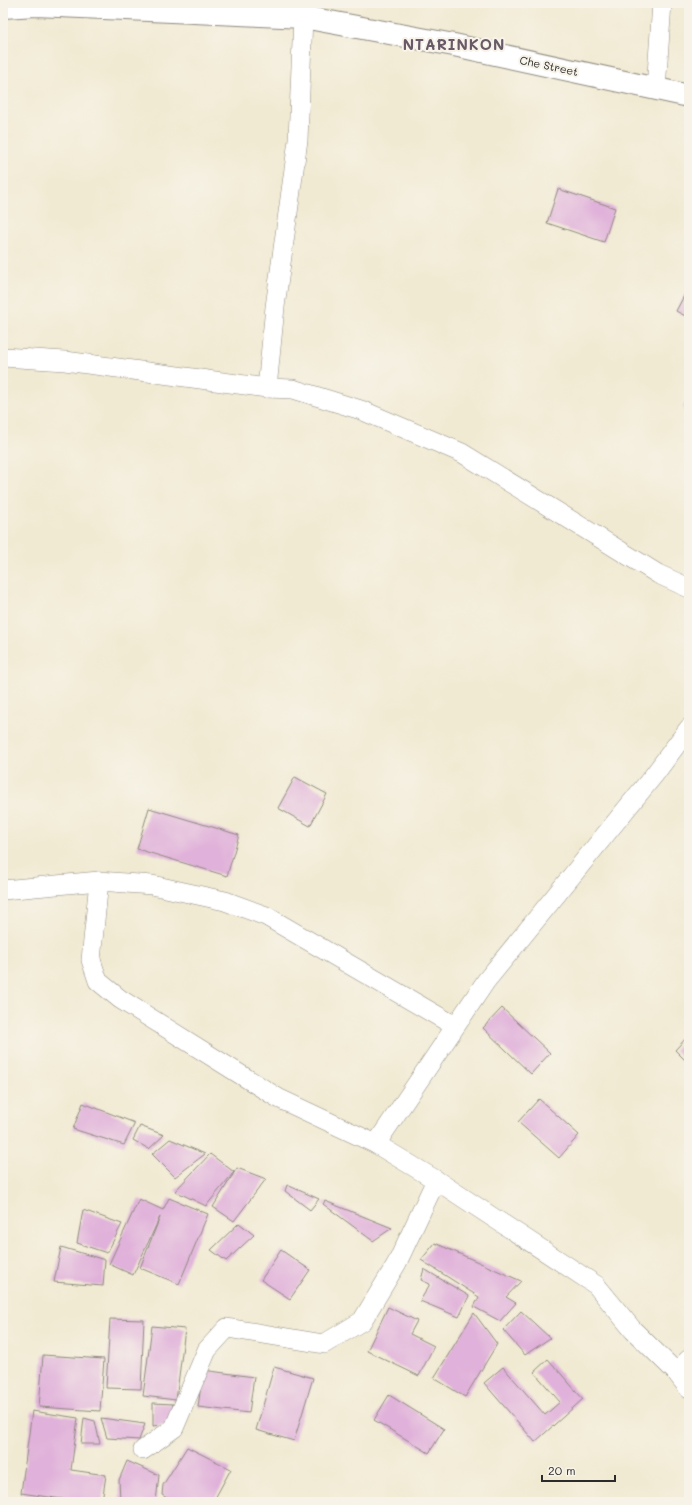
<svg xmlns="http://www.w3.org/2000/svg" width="692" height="1505" viewBox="0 0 692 1505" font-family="Mali,sans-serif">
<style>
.building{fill:#e0b1da}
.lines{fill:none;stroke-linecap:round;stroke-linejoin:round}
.street-casing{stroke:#8e8a7f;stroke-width:20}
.highway-casing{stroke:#8e8a7f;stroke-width:24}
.street{stroke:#fff;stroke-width:19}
.highway{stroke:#fff;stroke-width:22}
.labels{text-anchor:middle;stroke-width:4;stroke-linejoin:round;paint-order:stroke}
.street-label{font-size:11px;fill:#2b2b2b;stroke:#f7f3e8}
.district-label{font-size:15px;font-weight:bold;letter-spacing:1px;fill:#6a5a68;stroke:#f7f3e8}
</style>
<rect width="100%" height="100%" fill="#f7f3e8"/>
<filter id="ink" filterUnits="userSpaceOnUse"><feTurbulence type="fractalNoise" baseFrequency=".025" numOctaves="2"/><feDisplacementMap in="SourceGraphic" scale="8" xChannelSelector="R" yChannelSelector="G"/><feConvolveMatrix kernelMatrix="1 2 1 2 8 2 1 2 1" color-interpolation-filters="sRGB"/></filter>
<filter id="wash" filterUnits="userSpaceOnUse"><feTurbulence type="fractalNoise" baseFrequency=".012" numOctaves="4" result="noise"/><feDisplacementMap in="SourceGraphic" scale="16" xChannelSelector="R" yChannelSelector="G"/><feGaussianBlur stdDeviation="0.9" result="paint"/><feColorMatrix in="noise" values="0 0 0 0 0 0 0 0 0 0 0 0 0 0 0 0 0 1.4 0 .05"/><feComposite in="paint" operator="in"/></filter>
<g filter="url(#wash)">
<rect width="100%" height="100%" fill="#f1ead3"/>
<g id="blocks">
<g class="building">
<path d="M 558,189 L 615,208 L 604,242 L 547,223 Z"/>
<path d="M 685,294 L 689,296 L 689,318 L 676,311 Z"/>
<path d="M 689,395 L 689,411 L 683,408 Z"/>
<path d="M 295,777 L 327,794 L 310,826 L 278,808 Z"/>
<path d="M 149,808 L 239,835 L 227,876 L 137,849 Z"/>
<path d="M 502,1008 L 550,1053 L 531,1074 L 483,1028 Z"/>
<path d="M 689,1035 L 689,1064 L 675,1050 Z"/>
<path d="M 539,1099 L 579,1135 L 559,1158 L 518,1122 Z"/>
<path d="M 83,1103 L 135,1123 L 124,1145 L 73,1129 Z"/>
<path d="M 140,1126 L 164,1135 L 149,1149 L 133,1140 Z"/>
<path d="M 170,1139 L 205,1154 L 175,1177 L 152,1154 Z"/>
<path d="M 210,1154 L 234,1172 L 206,1206 L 175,1191 Z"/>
<path d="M 237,1168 L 266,1179 L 234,1221 L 213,1207 Z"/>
<path d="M 287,1185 L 319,1199 L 310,1210 L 285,1191 Z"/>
<path d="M 169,1198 L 208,1214 L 179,1284 L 140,1268 L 160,1217 L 133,1275 L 109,1264 L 139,1199 L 163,1210 Z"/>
<path d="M 325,1201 L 392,1228 L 373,1241 L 323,1204 Z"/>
<path d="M 83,1210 L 122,1224 L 107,1253 L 77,1243 Z"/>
<path d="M 239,1223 L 254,1235 L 226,1261 L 211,1250 Z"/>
<path d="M 435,1243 L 521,1281 L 506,1297 L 516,1303 L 500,1321 L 474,1307 L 479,1297 L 421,1260 Z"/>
<path d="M 61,1247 L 105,1260 L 103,1286 L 54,1282 Z"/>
<path d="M 281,1250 L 310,1270 L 290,1299 L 261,1280 Z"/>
<path d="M 424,1269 L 469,1296 L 459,1317 L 420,1301 L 430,1284 L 421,1280 Z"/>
<path d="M 388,1307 L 417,1321 L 410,1334 L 434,1346 L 419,1376 L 367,1351 Z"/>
<path d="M 521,1311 L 550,1338 L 525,1355 L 503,1330 Z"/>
<path d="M 474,1313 L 497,1344 L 465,1397 L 434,1378 Z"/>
<path d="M 110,1319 L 144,1320 L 141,1389 L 106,1388 Z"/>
<path d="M 152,1326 L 185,1329 L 176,1400 L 143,1396 Z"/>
<path d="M 43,1355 L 104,1359 L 100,1411 L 39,1407 Z"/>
<path d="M 548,1359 L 583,1399 L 535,1442 L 484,1383 L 503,1367 L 545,1415 L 560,1402 L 534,1372 Z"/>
<path d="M 274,1367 L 313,1378 L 294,1441 L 256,1430 Z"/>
<path d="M 203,1370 L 254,1377 L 249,1413 L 198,1407 Z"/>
<path d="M 389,1395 L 444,1429 L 429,1453 L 374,1420 Z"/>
<path d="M 153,1403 L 173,1404 L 171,1424 L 153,1426 Z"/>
<path d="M 32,1411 L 78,1418 L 71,1470 L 106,1475 L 102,1502 L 82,1502 L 21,1493 Z"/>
<path d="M 84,1418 L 95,1421 L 100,1444 L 81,1444 Z"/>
<path d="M 101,1418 L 145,1424 L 139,1440 L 107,1438 Z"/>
<path d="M 187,1447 L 231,1469 L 213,1502 L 174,1502 L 162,1495 L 163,1485 Z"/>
<path d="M 127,1461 L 159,1475 L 156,1502 L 128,1502 L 120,1499 L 119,1480 Z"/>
</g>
</g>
</g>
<g filter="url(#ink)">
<use href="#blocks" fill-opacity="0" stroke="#8e8a7f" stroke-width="1"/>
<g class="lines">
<g class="street-casing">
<g id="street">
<path d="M 656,89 L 662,3"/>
<path d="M 3,357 L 65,361 L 267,388 L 293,389 L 361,410 L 462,453 L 658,574 L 689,588"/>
<path d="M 267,388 L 275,307 L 298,140 L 303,17"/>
<path d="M 99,881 L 91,960 L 98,981 L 120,999 L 278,1098 L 376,1144 L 436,1180 L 596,1285 L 633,1330 L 676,1372 L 689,1389"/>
<path d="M 3,890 L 99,881 L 152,885 L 225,901 L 266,916 L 455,1026"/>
<path d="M 376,1144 L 486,981 L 654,775 L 689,728"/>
<path d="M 676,1372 L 689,1359"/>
<path d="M 143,1450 L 174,1428 L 207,1350 L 227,1328 L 324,1344 L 362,1321 L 397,1263 L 436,1180"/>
</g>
</g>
<g class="highway-casing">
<path id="highway" d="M 3,7 L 36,5 L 303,17 L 454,45 L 689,96"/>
</g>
<use href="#street" class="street"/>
<use href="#highway" class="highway"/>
</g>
</g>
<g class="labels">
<g class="street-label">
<text transform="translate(549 66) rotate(12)" y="4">Che Street</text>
</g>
<g class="district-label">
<text x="454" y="50">NTARINKON</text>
</g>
</g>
<rect width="692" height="1505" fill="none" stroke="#f7f3e8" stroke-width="16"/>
<path d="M542 1475v6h73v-6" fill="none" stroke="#2b2b2b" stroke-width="2"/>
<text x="548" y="1475" font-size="12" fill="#2b2b2b" stroke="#f7f3e8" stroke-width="3" paint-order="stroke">20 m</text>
</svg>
